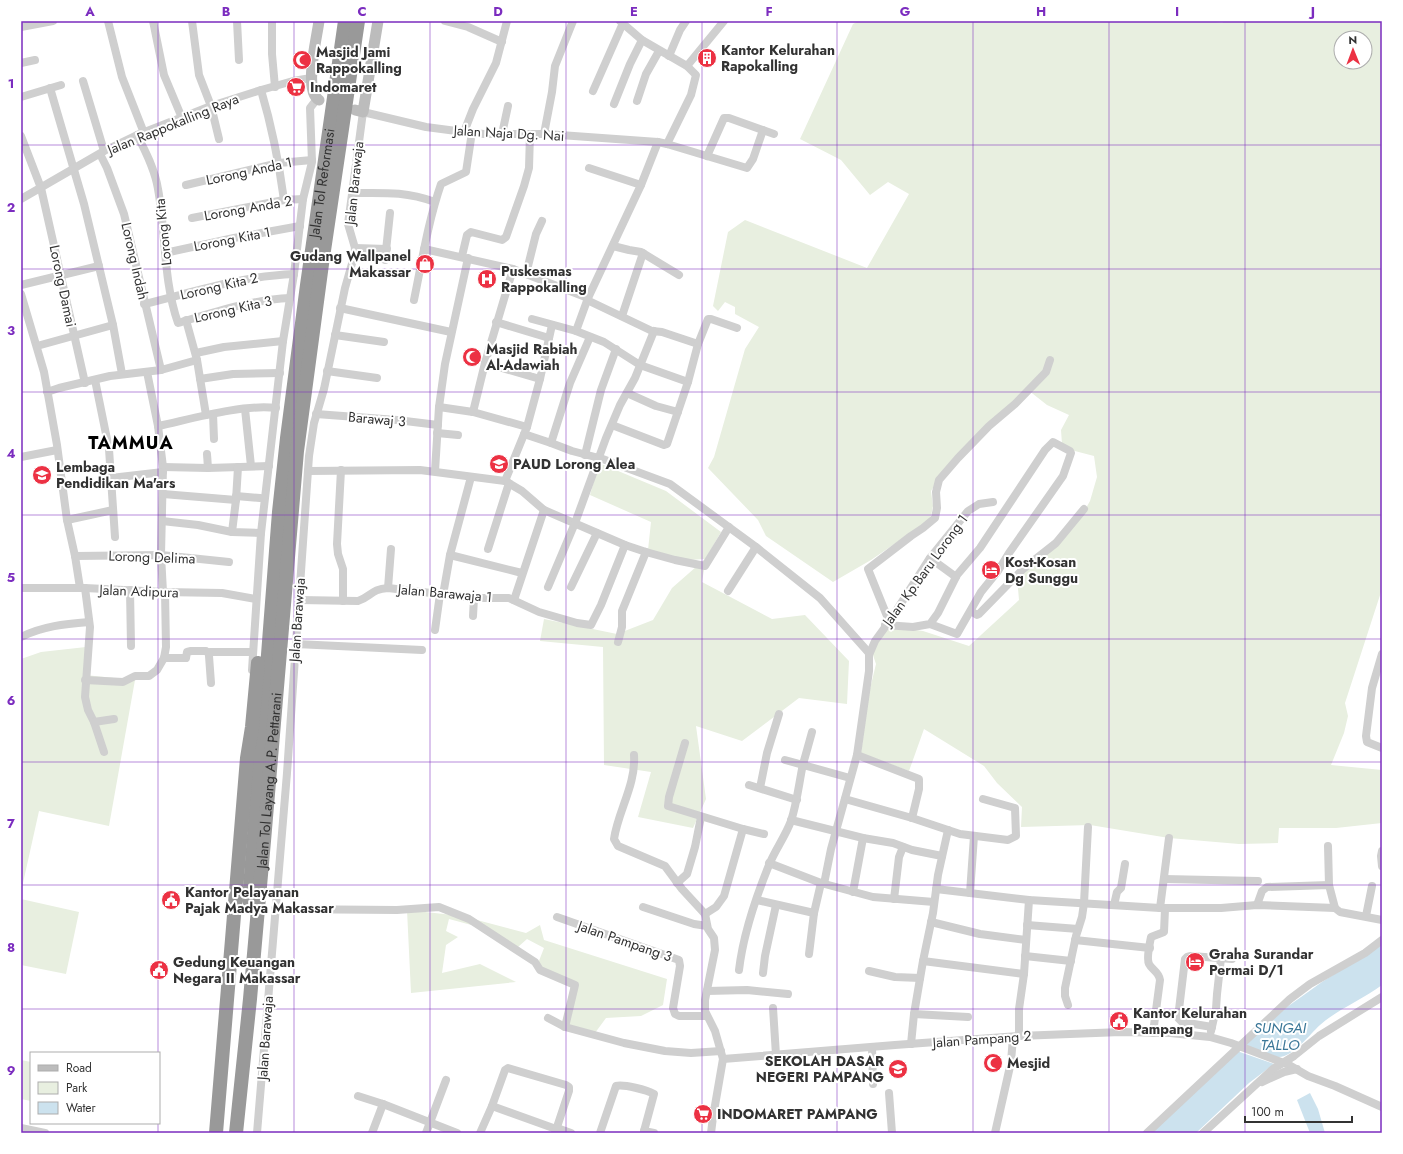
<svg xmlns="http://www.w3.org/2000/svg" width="1403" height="1154" viewBox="0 0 1403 1154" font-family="Jost,sans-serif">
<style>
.green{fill:#e8efe0;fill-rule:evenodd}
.water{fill:#cce2ee}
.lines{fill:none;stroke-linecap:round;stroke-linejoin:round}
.street{stroke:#cfcfcf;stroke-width:8}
.secondary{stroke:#bcbcbc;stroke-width:11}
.highway{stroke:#999;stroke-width:14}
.grid{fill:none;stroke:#7b2cbf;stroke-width:1;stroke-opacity:0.55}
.labels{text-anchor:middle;stroke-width:4;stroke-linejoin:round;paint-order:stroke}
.poi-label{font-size:14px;font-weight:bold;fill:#323232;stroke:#fff;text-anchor:start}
.street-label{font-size:14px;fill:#323232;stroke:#fff}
.water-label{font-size:15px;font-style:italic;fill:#3b7798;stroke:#fff}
.district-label{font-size:18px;font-weight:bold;letter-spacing:1px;fill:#000;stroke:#fff}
.neatline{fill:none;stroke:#7b2cbf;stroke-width:1.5}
.grid-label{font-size:13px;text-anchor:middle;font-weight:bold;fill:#7b2cbf}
</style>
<rect width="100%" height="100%" fill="#fff"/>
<g class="green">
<path d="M 859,21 L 1209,21 L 1222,23 L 1225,21 L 1382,21 L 1382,589 L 1345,703 L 1348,716 L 1344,733 L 1331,765 L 1382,770 L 1382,823 L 1336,828 L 1279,828 L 1278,843 L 1239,844 L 1169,838 L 1090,825 L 1021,827 L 1022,807 L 997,783 L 984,766 L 924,729 L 909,771 L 861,753 L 869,693 L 876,664 L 872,652 L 888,626 L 923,631 L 969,646 L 1019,600 L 1017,577 L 1086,508 L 1090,501 L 1097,477 L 1094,456 L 1071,450 L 1062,444 L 1061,430 L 1069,415 L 1047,405 L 1028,390 L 945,469 L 931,491 L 933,506 L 931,516 L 925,523 L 871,560 L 833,582 L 766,536 L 758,520 L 708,468 L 714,457 L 745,349 L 759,327 L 735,314 L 735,307 L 725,302 L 718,311 L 713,306 L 728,232 L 745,220 L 867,268 L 909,194 L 888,182 L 870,195 L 841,160 L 800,139 L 853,24 ZM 1341,38 L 1365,38 L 1365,62 L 1341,62 Z"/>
<path d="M 599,463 L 666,491 L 721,532 L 706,558 L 702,582 L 772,619 L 805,615 L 849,661 L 847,704 L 799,698 L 742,741 L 696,726 L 706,799 L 693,828 L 638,817 L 651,772 L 604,765 L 603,647 L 540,641 L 544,619 L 617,634 L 653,620 L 672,588 L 705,559 L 673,561 L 648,550 L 651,522 L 590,495 Z"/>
<path d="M 86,647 L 85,675 L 135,680 L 109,826 L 39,811 L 21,892 L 21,659 L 41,652 Z"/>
<path d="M 21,899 L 79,912 L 66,974 L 21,965 Z"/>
<path d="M 407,910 L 462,916 L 526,933 L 540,925 L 544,940 L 667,979 L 663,1005 L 641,1016 L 606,1018 L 595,1033 L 566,1025 L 571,985 L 537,966 L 544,948 L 527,939 L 518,947 L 490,930 L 449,919 L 446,931 L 458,937 L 446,945 L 442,973 L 480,964 L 516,982 L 411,993 Z"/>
<path d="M 21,1060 L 31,1062 L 31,1101 L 21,1099 Z"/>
</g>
<g class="water">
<path d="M 1382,944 L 1382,985 C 1362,1000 1338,1009 1320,1025 C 1310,1034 1293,1057 1279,1057 C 1273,1058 1252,1048 1244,1045 L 1287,1007 L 1322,982 Z"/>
<path d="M 1237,1051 L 1274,1064 L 1249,1083 L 1196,1133 L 1149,1133 Z"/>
<path d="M 1310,1093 L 1318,1109 L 1325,1133 L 1310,1133 L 1297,1100 Z"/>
</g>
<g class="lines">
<g class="street">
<path d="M 108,21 L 122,77 L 144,133"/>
<path d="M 153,21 L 164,75 L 182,118"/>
<path d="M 192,21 L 199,75 L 211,106 L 219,139"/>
<path d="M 237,21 L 239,60"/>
<path d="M 272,21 L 272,54 L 275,87"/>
<path d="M 445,21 L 468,27 L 502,42"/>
<path d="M 620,21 L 642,40 L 687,66 L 696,75 L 691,95 L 667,144"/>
<path d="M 21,27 L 53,21"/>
<path d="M 669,56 L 680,30 L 686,21"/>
<path d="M 21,63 L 35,60"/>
<path d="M 687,66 L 724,21"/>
<path d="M 83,81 L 104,151"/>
<path d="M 50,88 L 84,204 L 113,325 L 122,374"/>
<path d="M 261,90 C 272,127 279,163 284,200"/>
<path d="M 593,91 L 623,23"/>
<path d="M 21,97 L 61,85"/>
<path d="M 637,101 L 646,74 L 659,51"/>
<path d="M 614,104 L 630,64 L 642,40"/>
<path d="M 464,132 L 473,109 L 496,63 L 507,21"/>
<path d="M 502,134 L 508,106"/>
<path d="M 544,134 L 552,92 L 555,66 L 573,21"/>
<path d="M 137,135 C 146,152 155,170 158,189 C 166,233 163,280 178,323 C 215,312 251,300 290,298"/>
<path d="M 21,136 L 41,188 L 85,383"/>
<path d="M 100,154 L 107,168 L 124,214 L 161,370"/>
<path d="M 707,156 L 724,118 L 729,118 L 774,134"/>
<path d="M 589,168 L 641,185"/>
<path d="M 186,185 L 279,163 L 312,160"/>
<path d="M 352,193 C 383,193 404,191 435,202"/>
<path d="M 21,199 L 104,151 L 137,135 L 211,106 L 261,90 L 293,81 L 311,78"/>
<path d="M 192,218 L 284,200 L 303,199"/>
<path d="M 613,246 L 629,250 L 641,252 L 679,275"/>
<path d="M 355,248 L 387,249"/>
<path d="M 424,249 L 513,269 L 588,298"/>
<path d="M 165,253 L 234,238 L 300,226"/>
<path d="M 462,256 L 467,235 L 471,232 L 502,240 L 506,237 L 524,186 L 529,168 L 530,134"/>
<path d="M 385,260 L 390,213"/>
<path d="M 526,274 L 536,234 L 542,221"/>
<path d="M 21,285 L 99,266"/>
<path d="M 21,294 L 44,372 L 57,445 L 67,520 L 75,556 L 80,588"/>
<path d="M 414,300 C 422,261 428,222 441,184 L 466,172 L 472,132"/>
<path d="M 587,300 L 652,331 L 662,332 L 698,344 L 708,319 L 711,319 L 737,328"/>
<path d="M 144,304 C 194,292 242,276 294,274"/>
<path d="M 340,308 L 451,332"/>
<path d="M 622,316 L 643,253"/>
<path d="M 532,319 L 576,331 L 604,342 L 640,365 L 688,382"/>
<path d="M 186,320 L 197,360 L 206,415"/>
<path d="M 496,322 L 549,338"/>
<path d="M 576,331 L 588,298 L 641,185 L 658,142"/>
<path d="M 335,335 L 384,342"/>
<path d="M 37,346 L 113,325"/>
<path d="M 196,353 L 224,347 L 283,341"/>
<path d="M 485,363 L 540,379"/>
<path d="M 327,371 L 377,378"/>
<path d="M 147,372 L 158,426 L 163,467 L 161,555 L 163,592"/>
<path d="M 200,379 L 233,374 L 280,373"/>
<path d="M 95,380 L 109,449 L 115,537"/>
<path d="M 47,392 L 59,388 L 110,376 L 161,370 L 197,360"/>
<path d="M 627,393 L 656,406 L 678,412"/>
<path d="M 439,407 L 473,412 L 527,427"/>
<path d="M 245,409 L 251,466"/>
<path d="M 473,412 L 485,363 L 513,269"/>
<path d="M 213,414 L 214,439"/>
<path d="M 316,414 L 397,420 L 438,425"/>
<path d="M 612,425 L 664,445 L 667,444 L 688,382 L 698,344"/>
<path d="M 158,426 C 191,419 242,404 276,408"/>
<path d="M 437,433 L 458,435"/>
<path d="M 524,434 L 551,443 L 572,451 L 599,458"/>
<path d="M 551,443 L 570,383 L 590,337"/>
<path d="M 207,454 L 208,468"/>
<path d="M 585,455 L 601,390 L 616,349"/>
<path d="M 21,457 L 57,450"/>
<path d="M 600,458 L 670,484 L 756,547 L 820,598 L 869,653"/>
<path d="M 163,467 L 208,468 L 269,466"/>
<path d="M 341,470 L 337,544 L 338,554 L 343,569 L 343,601"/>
<path d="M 308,471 L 420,470 L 505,481 L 522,491 L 544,510 L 625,545 L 646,552 L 675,560 L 705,566 L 729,527"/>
<path d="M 435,471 L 439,407 L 445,364 L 468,258"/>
<path d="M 111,478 L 163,472"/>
<path d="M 505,481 L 527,427 L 540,379 L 552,325"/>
<path d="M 163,494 L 236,500"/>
<path d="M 236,496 L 260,498"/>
<path d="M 67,520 L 113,510"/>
<path d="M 162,521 L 198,525 L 232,532 L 261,533"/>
<path d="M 232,532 L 236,500 L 238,467"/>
<path d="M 488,549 L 509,483"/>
<path d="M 450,555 L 522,573"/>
<path d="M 75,556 L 161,555 L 229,562"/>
<path d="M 930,558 L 956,577"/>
<path d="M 548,587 L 575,523 L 606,438 L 620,405 L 635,378 L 654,331"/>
<path d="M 571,587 L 597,533"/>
<path d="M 21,588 L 85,588 L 163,592 L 222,593 L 256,599"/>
<path d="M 85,588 L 90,627 L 85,697 L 88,710 L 94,722 L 104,752"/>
<path d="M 388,588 L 391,549"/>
<path d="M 130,590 L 131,646"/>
<path d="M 728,591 L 756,547"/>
<path d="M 443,595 L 450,555 L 471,477"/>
<path d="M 299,600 L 358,601 C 371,597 371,589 388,588 L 474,598 L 509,598 L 539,612 L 577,623 L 591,625 L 601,605 L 625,545"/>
<path d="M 514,600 L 544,510"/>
<path d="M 971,611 L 977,615 L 979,614 L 1023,569 L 1056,543 L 1084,509"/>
<path d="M 473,616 L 474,598"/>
<path d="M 889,621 L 868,569 L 911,536 L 923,528 L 935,518 L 937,508 L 936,492 L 939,480 L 958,458 L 989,426 L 1015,404 L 1046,372 L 1050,360"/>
<path d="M 885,625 L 913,627 L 930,624 L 957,634 L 981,592 L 998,571 L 1009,553 L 1063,476 L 1071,453 L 1070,451 L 1053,442 L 1045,450 L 980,548 L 957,575 L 938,613 L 930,624"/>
<path d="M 435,630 L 440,594"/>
<path d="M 21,637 C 43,626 65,624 89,622"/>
<path d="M 618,642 L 622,627 L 622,611 L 646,552"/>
<path d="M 296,644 L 422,650"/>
<path d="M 1382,654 L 1372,688 L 1366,736 L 1367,742 L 1382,748"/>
<path d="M 164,658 L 186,658 L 187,652 L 191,651 L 206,651 L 209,654"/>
<path d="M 252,670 L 261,533 L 283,341 L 294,274 L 303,199 L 312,162 L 310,108 L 317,99"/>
<path d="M 85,680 L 123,682 L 135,676 L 149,676 L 157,670 L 164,658 L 166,647 L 165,592"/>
<path d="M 211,683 L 209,656 L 210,652 L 252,652"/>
<path d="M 94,722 L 114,719"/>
<path d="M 685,743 L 669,797 L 668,806 L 743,829 L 724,896 L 716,907 L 705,914"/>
<path d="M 634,755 C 636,785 618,811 614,839 L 618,846 L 665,866 L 682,889 L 705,914 L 708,929 L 714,938 L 715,950 L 705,1000 L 705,1011 L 715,1031 L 723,1059 L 713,1117 L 711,1133"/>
<path d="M 857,755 L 919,779 L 919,789 L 912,818"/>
<path d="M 785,760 L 850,778"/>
<path d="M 749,785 L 797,800"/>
<path d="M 760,788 L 767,753 L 779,714"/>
<path d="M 845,799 L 912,818 L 960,834 L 1008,840 L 1016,836 L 1015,808 L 983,799"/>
<path d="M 791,820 L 863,838 L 893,843 L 912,850 L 942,856"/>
<path d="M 743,829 L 764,834"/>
<path d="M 1328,846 L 1329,885"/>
<path d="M 1382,851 L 1381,856 L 1382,866"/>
<path d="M 769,863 L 821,883 L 873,897 L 934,902"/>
<path d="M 1164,879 L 1258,881"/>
<path d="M 677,883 L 687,874 L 695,847 L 701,817"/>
<path d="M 824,884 L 831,849 L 857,755 L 869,671 L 869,655 L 875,641 L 891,619 L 930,558 L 968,511 L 979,504 L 993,502"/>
<path d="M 936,889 L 1029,900 L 1160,908 L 1221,908 L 1257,905 L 1335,908 L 1340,912 L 1382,920"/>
<path d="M 853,892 L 863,838"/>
<path d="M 970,893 L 974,836"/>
<path d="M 894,899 L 899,857 L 903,847"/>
<path d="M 757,900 L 814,913"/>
<path d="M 1114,905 L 1117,892 L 1121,888 L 1125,864"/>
<path d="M 1257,905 L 1262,891 L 1267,887 L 1329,885 L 1335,908"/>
<path d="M 643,907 L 694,924 L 707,926"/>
<path d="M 1160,908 L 1169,838"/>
<path d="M 275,909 L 397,910 L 439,907 L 469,919 L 535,962 L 540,970 L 575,985 L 565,1027"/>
<path d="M 1366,916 L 1372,886"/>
<path d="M 557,917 L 679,960 L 680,966 L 673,1008 L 675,1014 L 679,1016 L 706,1016"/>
<path d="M 931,922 L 980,934 L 1026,940"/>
<path d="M 1027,925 L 1078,929"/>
<path d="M 1075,940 L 1150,948"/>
<path d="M 809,954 L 814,913 L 821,883"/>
<path d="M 1025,956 L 1071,961"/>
<path d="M 923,961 L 1024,974"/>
<path d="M 739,970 C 743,936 756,897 769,865 C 775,850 785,837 791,821 C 797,803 799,783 803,764 C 806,754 809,743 812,732"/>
<path d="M 869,971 L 895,977 L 920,978"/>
<path d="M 763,973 L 765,956 L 776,905"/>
<path d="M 707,991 L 747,990 L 788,994"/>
<path d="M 1068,1005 L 1065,996 L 1065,988 L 1076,936 L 1082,917 L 1084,903 L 1088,827"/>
<path d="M 773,1008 L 776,1055"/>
<path d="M 914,1014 L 968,1017"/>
<path d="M 548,1018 L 565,1027 L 624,1043 L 665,1051 L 691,1053 L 721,1051"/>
<path d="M 1212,1027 L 1182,1022 L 1178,1018 L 1185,959 L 1187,957 L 1191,956 L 1232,959"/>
<path d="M 1211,1031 L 1216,1009 L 1217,994 L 1221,958"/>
<path d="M 1153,1033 L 1160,980 C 1159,972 1152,970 1149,964 C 1146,958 1150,943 1151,937 L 1164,932 L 1165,909"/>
<path d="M 1019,1036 L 1019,1009 L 1024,974 L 1029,900"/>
<path d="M 911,1044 L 914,1014 L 923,961 L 933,913 L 938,875 L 948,830"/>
<path d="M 872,1047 L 873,1084"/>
<path d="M 723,1059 L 895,1045 L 1019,1036 L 1121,1032 L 1170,1033 L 1210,1037 L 1231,1043 L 1289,1065 L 1308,1076 L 1335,1086 L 1382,1107"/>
<path d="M 1262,1082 L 1284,1072 L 1297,1069"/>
<path d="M 889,1093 L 892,1133"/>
<path d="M 358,1096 L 383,1104 L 457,1133"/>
<path d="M 492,1106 L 556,1129"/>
<path d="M 21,1128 L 45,1133"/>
<path d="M 557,1128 L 571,1133"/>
<path d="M 257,1133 L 287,773 L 309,456 L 314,423 L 324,389 L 345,288 L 353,260 L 355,248 L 348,224 L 363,112 L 426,127 L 464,132 L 484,134 L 546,134 L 658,142 L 667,144 L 747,168 L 753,159 L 763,130"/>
<path d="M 372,1133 L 383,1104"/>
<path d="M 426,1133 L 446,1080"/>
<path d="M 480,1133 L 492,1106 L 505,1070 L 508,1068 L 566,1085 L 569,1087 L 569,1091 L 555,1133"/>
<path d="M 600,1133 L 616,1086 C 624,1084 647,1090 654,1094 L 644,1131"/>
<path d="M 644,1133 L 644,1131 L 654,1133"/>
<path d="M 995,1133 L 1011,1062 L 1013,1037"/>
<path d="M 1147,1133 L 1290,999 L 1310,984 L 1365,953 L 1382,940"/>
<path d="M 1203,1133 L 1273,1069 L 1294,1056 L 1319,1036 L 1382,997"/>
</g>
<g class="secondary">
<path d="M 319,21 C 317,38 303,91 319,100"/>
<path d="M 355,110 L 363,112 L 378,21"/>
</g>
<g class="highway">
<path id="s1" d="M 249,901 L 279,512 L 287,438 L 307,285 L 345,21"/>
<path d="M 216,1133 L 247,758 L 252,727 L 258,663"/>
<path id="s2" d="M 236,1133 L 250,999 L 264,841 L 297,451 L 322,264 L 358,21"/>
</g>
</g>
<path class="grid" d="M 158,21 L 158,1053M 294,21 L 294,1133M 430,21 L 430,1133M 566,21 L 566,1133M 702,21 L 702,1133M 837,21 L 837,1133M 973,21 L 973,1133M 1109,21 L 1109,1133M 1245,21 L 1245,1133M 21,145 L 1382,145M 21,269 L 1382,269M 21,392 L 1382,392M 21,515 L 1382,515M 21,639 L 1382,639M 21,762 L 1382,762M 21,885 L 1382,885M 21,1009 L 1382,1009M 158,1123 L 158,1133"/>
<defs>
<g id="building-disc" transform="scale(1)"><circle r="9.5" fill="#ec3143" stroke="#fff"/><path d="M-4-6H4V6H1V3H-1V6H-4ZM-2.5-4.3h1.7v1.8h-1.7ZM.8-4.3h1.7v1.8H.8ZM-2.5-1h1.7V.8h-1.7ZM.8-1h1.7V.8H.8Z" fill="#fff"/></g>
<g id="mosque-disc" transform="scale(1)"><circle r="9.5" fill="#ec3143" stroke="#fff"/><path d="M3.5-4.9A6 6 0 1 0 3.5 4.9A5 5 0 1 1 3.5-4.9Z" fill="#fff"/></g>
<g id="supermarket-disc" transform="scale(1)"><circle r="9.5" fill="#ec3143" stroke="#fff"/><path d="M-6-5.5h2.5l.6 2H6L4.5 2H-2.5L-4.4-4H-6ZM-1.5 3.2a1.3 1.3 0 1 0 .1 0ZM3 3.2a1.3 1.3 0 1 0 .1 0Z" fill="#fff"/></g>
<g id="shop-disc" transform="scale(1)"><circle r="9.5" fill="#ec3143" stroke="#fff"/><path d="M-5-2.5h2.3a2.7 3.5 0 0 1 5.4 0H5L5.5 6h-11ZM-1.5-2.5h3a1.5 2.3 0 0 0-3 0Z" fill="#fff"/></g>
<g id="hospital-disc" transform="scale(1)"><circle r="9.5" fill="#ec3143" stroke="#fff"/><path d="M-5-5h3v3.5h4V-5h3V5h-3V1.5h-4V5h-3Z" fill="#fff"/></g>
<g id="school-disc" transform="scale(1)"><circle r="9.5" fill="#ec3143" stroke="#fff"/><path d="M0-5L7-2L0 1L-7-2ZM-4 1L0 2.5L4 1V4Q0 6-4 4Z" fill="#fff"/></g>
<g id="hotel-disc" transform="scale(1)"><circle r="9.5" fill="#ec3143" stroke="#fff"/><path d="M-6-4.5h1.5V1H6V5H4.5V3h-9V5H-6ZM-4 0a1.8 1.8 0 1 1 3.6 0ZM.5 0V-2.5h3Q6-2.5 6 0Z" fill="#fff"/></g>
<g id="civic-disc" transform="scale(1)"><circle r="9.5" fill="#ec3143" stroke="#fff"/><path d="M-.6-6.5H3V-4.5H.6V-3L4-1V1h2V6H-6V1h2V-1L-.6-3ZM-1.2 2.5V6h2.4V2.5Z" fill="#fff"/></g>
</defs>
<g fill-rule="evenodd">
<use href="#building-disc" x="707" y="58"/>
<use href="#mosque-disc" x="302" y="60"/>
<use href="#supermarket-disc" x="296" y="87"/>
<use href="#shop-disc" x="425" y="264"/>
<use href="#hospital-disc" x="487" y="279"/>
<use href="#mosque-disc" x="472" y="357"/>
<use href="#school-disc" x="499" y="464"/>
<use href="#school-disc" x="42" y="475"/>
<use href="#hotel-disc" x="991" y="570"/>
<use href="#civic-disc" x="171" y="900"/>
<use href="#hotel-disc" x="1195" y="962"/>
<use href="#civic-disc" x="159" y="970"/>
<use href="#civic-disc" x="1119" y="1021"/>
<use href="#mosque-disc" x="993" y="1063"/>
<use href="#school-disc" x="898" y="1069"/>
<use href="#supermarket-disc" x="703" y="1114"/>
</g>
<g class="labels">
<g class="poi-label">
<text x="721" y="55">Kantor Kelurahan<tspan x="721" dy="16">Rapokalling</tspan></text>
<text x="316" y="57">Masjid Jami<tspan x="316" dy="16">Rappokalling</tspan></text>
<text x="310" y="92">Indomaret</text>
<text x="411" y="261" text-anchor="end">Gudang Wallpanel<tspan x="411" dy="16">Makassar</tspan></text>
<text x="501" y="276">Puskesmas<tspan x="501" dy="16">Rappokalling</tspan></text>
<text x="486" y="354">Masjid Rabiah<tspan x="486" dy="16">Al-Adawiah</tspan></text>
<text x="513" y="469">PAUD Lorong Alea</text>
<text x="56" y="472">Lembaga<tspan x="56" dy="16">Pendidikan Ma'ars</tspan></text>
<text x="1005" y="567">Kost-Kosan<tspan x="1005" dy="16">Dg Sunggu</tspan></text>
<text x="185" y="897">Kantor Pelayanan<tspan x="185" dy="16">Pajak Madya Makassar</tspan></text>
<text x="1209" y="959">Graha Surandar<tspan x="1209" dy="16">Permai D/1</tspan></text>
<text x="173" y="967">Gedung Keuangan<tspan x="173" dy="16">Negara II Makassar</tspan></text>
<text x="1133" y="1018">Kantor Kelurahan<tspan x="1133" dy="16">Pampang</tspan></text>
<text x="884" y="1066" text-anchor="end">SEKOLAH DASAR<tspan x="884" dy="16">NEGERI PAMPANG</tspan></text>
<text x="1007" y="1068">Mesjid</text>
<text x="717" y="1119">INDOMARET PAMPANG</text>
</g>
<g class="street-label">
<text transform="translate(173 124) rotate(-22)" y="5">Jalan Rappokalling Raya</text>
<text transform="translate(509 133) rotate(3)" y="5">Jalan Naja Dg. Nai</text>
<text transform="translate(249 171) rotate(-12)" y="5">Lorong Anda 1</text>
<text dy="5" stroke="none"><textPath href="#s1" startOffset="722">Jalan Tol Reformasi</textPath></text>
<text transform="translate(354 183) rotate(-84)" y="5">Jalan Barawaja</text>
<text transform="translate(248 208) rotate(-10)" y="5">Lorong Anda 2</text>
<text transform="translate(163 232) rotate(-96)" y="5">Lorong Kita</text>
<text transform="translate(232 239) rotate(-11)" y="5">Lorong Kita 1</text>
<text transform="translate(135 261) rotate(77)" y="5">Lorong Indah</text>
<text transform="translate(63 286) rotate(78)" y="5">Lorong Damai</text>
<text transform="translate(219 286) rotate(-13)" y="5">Lorong Kita 2</text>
<text transform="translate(233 309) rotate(-13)" y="5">Lorong Kita 3</text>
<text transform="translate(377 419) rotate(5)" y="5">Barawaj 3</text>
<text transform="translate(152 557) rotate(2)" y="5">Lorong Delima</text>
<text transform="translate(925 570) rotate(-54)" y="5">Jalan Kp.Baru Lorong 1</text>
<text transform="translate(139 591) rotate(2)" y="5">Jalan Adipura</text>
<text transform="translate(445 593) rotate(5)" y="5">Jalan Barawaja 1</text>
<text transform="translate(297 620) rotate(-86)" y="5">Jalan Barawaja</text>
<text dy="5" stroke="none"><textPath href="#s2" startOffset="354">Jalan Tol Layang A.P. Pettarani</textPath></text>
<text transform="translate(625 941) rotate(19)" y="5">Jalan Pampang 3</text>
<text transform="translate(265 1038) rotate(-86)" y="5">Jalan Barawaja</text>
<text transform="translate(982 1039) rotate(-4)" y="5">Jalan Pampang 2</text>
</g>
<g class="water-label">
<text x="1280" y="1033">SUNGAI<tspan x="1280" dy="17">TALLO</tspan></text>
</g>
<g class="district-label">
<text x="131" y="449">TAMMUA</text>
</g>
</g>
<rect width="1403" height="1154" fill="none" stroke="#ffffff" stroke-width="44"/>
<rect x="30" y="1052" width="130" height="72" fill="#ffffff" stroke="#adadad"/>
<rect x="38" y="1065" width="20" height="6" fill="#bcbcbc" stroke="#adadad"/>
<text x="66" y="1072" font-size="12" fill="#323232">Road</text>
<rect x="38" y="1082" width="20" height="12" fill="#e8efe0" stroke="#adadad"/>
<text x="66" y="1092" font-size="12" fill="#323232">Park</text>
<rect x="38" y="1102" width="20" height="12" fill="#cce2ee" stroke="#adadad"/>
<text x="66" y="1112" font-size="12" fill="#323232">Water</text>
<g transform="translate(1353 50) rotate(359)"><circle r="19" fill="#ffffff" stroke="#adadad"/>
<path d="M0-3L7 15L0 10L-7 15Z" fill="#ec3143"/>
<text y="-6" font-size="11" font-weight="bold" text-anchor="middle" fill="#323232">N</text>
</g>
<path d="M1245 1116v6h107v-6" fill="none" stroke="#323232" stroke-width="2"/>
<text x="1251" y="1116" font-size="12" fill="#323232" stroke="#ffffff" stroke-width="3" paint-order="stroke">100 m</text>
<rect x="22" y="22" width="1359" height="1110" class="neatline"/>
<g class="grid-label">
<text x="90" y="16">A</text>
<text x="226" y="16">B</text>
<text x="362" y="16">C</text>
<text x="498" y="16">D</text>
<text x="634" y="16">E</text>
<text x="769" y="16">F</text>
<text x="905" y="16">G</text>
<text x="1041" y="16">H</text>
<text x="1177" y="16">I</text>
<text x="1313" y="16">J</text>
<text x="11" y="88">1</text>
<text x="11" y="212">2</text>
<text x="11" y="335">3</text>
<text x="11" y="458">4</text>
<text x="11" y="582">5</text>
<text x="11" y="705">6</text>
<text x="11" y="828">7</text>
<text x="11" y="952">8</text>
<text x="11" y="1075">9</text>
</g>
</svg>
